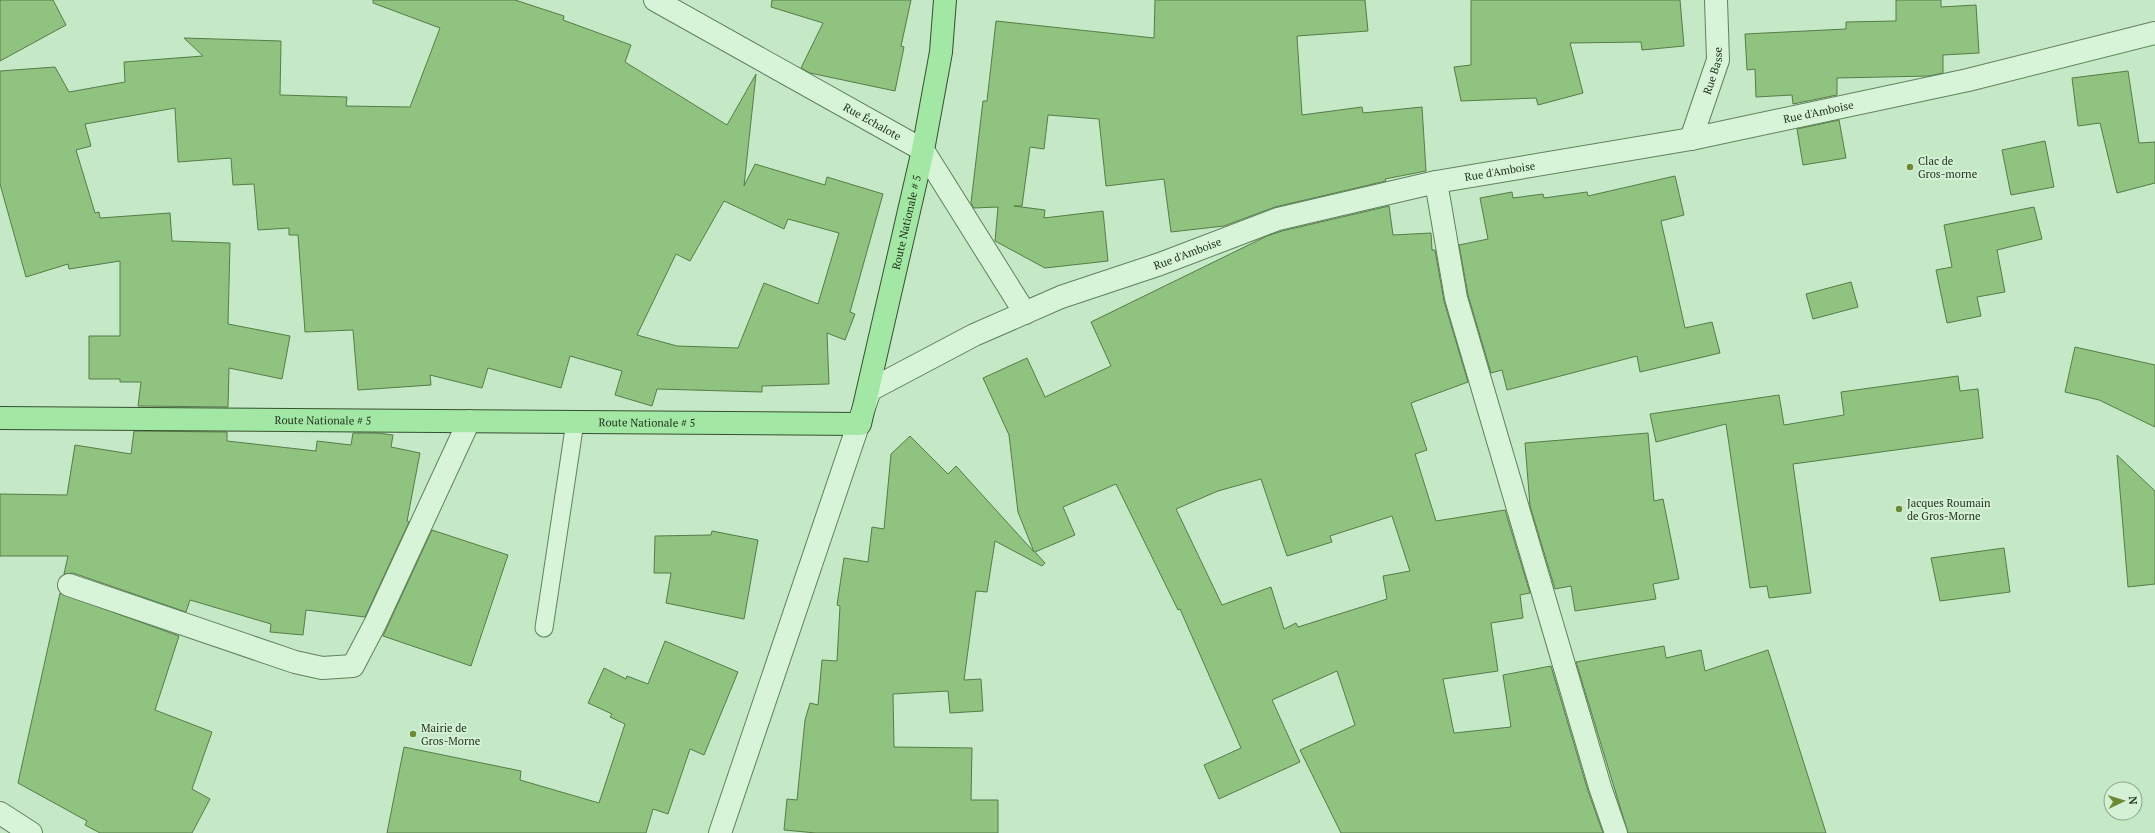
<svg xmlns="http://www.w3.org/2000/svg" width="2155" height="833" viewBox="0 0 2155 833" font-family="'PT Serif',serif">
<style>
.building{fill:#90c280;stroke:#557d46;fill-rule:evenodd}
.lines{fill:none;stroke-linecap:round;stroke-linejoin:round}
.lane-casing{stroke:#62815d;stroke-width:19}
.street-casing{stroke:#62815d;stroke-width:24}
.primary-casing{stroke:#375031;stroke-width:24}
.lane{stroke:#d7f4d9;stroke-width:17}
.street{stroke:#d7f4d9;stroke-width:22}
.primary{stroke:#a2e7a3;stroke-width:22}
.poi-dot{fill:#6d8935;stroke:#d4f1d5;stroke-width:1.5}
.labels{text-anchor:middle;stroke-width:4;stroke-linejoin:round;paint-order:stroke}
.street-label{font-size:11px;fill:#23331f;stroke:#d4f1d5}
.poi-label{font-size:11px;fill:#23331f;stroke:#d4f1d5;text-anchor:start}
</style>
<rect width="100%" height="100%" fill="#c5e8c7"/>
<g class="building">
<path d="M 0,0 L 53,0 L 66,25 L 0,61 Z"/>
<path d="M 373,0 L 515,0 L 564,16 L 563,20 L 631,45 L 625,62 L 727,125 L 756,74 L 744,186 L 755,164 L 825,185 L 827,177 L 883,194 L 850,312 L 855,314 L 845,340 L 827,333 L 829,384 L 762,386 L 762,392 L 657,389 L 652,406 L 615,395 L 622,371 L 570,356 L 561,388 L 488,368 L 482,388 L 430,375 L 431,385 L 358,390 L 353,330 L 305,332 L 298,235 L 289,235 L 289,228 L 258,230 L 254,184 L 233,185 L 231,158 L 178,162 L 175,108 L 85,124 L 91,146 L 76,150 L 95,213 L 99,212 L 100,218 L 170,213 L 172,241 L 230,243 L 228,324 L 290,336 L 282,379 L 229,368 L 228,407 L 138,406 L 141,382 L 120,382 L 120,379 L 89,379 L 89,336 L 120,336 L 120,261 L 69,269 L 68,264 L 26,277 L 0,184 L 0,71 L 55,67 L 69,92 L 125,82 L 124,62 L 203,56 L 184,38 L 281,41 L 280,95 L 347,97 L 346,106 L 410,107 L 440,28 L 373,3 ZM 724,201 L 784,229 L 788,219 L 839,233 L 818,304 L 764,283 L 738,348 L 677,346 L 637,335 L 676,254 L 690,261 Z"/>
<path d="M 772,0 L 911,0 L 901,46 L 904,47 L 895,91 L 810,73 L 801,68 L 823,23 L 771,7 Z"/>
<path d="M 1155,0 L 1365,0 L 1368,31 L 1297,36 L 1302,115 L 1362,107 L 1363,113 L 1422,107 L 1426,171 L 1385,179 L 1386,181 L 1275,207 L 1224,226 L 1171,232 L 1164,179 L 1106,186 L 1099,119 L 1048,115 L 1044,149 L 1030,147 L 1022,206 L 1014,206 L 1045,210 L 1044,218 L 1103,211 L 1108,261 L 1045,268 L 995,241 L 998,207 L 974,208 L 971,203 L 983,101 L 987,101 L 996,21 L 1154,38 Z"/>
<path d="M 1471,0 L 1680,0 L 1684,46 L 1642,50 L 1641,42 L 1570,43 L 1583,93 L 1538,105 L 1536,98 L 1461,101 L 1454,67 L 1471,65 Z"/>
<path d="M 1896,0 L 1941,0 L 1941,7 L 1976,5 L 1979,53 L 1943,55 L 1943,73 L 1929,76 L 1837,78 L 1837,95 L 1793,104 L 1792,95 L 1756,97 L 1755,69 L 1747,70 L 1745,34 L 1846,29 L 1846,22 L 1896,21 Z"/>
<path d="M 2128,71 L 2139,143 L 2155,142 L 2155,183 L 2117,193 L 2100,123 L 2078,126 L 2072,78 Z"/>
<path d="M 1839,120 L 1846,158 L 1803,165 L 1797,129 Z"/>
<path d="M 2045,141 L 2054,187 L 2011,195 L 2002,150 Z"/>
<path d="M 1675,176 L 1684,215 L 1661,221 L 1685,328 L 1712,322 L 1720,353 L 1640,372 L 1637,356 L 1507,390 L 1502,370 L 1491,373 L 1468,295 L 1459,245 L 1488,239 L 1480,198 L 1512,192 L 1513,198 L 1543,194 L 1544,198 L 1587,192 L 1588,196 Z"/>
<path d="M 1389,206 L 1393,235 L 1431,233 L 1432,250 L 1435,250 L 1444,301 L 1468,382 L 1411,403 L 1427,450 L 1415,454 L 1436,521 L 1505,510 L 1530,593 L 1520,595 L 1523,618 L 1491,623 L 1498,671 L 1443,679 L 1454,733 L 1511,727 L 1503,675 L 1551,666 L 1588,791 L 1603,833 L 1341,833 L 1300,750 L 1355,725 L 1337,671 L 1272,700 L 1300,762 L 1219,799 L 1204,765 L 1241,748 L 1180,609 L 1178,610 L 1116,484 L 1063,507 L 1075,535 L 1035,552 L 1045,563 L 1042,566 L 995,541 L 987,592 L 976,591 L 964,680 L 981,679 L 983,711 L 950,713 L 948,691 L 893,694 L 894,747 L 972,748 L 971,800 L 998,800 L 998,833 L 816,833 L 784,830 L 787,799 L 797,800 L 805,720 L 810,703 L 818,705 L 822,660 L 837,661 L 840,606 L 837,605 L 844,558 L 868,562 L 872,527 L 884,529 L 891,454 L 910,436 L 948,474 L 956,466 L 1034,552 L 1018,512 L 1009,435 L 983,378 L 1027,358 L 1045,397 L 1111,366 L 1091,322 L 1267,236 L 1282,231 ZM 1261,479 L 1287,556 L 1332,542 L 1330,536 L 1392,516 L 1410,571 L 1383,576 L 1387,599 L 1298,627 L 1296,623 L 1284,629 L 1271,587 L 1222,605 L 1176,509 L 1218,491 Z"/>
<path d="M 2034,207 L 2042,239 L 1997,250 L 2005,292 L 1977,297 L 1981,316 L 1947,323 L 1936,270 L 1952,267 L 1944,225 Z"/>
<path d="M 1851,282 L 1858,307 L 1813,319 L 1806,294 Z"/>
<path d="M 2075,347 L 2155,365 L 2155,427 L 2099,400 L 2065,392 Z"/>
<path d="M 1958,376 L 1960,391 L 1978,389 L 1983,438 L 1793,464 L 1811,593 L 1769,598 L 1767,586 L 1750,588 L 1726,424 L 1656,442 L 1650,414 L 1779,395 L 1784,425 L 1844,415 L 1841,392 Z"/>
<path d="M 134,431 L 227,432 L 227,441 L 316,451 L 317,441 L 351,445 L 353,433 L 377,433 L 393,435 L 391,447 L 420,453 L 407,521 L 409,522 L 365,617 L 306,610 L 303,635 L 270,632 L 271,624 L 190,600 L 186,612 L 73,573 L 64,574 L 68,556 L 0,556 L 0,494 L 67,495 L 75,445 L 131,454 Z"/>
<path d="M 1648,433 L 1654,501 L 1663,499 L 1679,579 L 1653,584 L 1656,599 L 1575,611 L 1571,586 L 1555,589 L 1530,506 L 1525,443 Z"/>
<path d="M 2117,455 L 2155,491 L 2155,584 L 2128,587 Z"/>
<path d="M 432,530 L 508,555 L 471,666 L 383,636 Z"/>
<path d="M 712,531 L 758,540 L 744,619 L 666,603 L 671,573 L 654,573 L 655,536 L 711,535 Z"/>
<path d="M 2004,548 L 2010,592 L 1940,601 L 1931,558 Z"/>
<path d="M 60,593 L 179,636 L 155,710 L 212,732 L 192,789 L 210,799 L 192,833 L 100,833 L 85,825 L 87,821 L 18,783 Z"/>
<path d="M 665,641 L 738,672 L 704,755 L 690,749 L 668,814 L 653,809 L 646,833 L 387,833 L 404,747 L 521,771 L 520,780 L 599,803 L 625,724 L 610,717 L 612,714 L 588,703 L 604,668 L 626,679 L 627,676 L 648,684 Z"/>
<path d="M 1664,646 L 1666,658 L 1701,650 L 1705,671 L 1768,650 L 1826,833 L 1628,833 L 1576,662 Z"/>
</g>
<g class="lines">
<g class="lane-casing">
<path id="lane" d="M 544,628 L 575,422"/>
</g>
<g class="street-casing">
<g id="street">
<path id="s1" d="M 655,0 L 923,150 L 1025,313"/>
<path id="s2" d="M 1691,139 L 1718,60 L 1716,0"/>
<path d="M 1436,182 L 1456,298 L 1600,787 L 1616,833"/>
<path d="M 69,585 L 295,662 L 322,668 L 353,666 L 376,622 L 469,421"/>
<path d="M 0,813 L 31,833"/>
<path id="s3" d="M 720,833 L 870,390 L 974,335 L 1061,297 L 1160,264 L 1278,219 L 1436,182 L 1691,139 L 1968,80 L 2155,33"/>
</g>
</g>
<g class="primary-casing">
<g id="primary">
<path id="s4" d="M 0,418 L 860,424 L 923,150 L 941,52 L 945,0"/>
</g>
</g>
<use href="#lane" class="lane"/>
<use href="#street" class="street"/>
<use href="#primary" class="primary"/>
</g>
<g class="poi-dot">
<circle cx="1910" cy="167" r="4"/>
<circle cx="1899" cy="509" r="4"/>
<circle cx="413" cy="734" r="4"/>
</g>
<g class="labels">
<g class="street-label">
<text dy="4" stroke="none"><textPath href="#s2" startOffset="72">Rue Basse</textPath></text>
<text dy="4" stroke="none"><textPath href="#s3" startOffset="1462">Rue d'Amboise</textPath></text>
<text dy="4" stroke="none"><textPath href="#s1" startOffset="249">Rue Échalote</textPath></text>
<text dy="4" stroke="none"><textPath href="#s3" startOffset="1138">Rue d'Amboise</textPath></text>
<text dy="4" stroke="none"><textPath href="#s4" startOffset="1067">Route Nationale # 5</textPath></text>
<text dy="4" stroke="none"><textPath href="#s3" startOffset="814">Rue d'Amboise</textPath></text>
<text dy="4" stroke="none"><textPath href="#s4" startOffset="323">Route Nationale # 5</textPath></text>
<text dy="4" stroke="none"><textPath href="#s4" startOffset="647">Route Nationale # 5</textPath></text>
</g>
<g class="poi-label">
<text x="1918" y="165">Clac de<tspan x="1918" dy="13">Gros-morne</tspan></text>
<text x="1907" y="507">Jacques Roumain<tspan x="1907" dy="13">de Gros-Morne</tspan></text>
<text x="421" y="732">Mairie de<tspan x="421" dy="13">Gros-Morne</tspan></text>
</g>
</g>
<g transform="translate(2123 801) rotate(86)"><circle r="19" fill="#d4f1d5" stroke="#8da58c"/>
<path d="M0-3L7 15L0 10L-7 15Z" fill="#6d8935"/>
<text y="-6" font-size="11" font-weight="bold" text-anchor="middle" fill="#23331f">N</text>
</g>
</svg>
